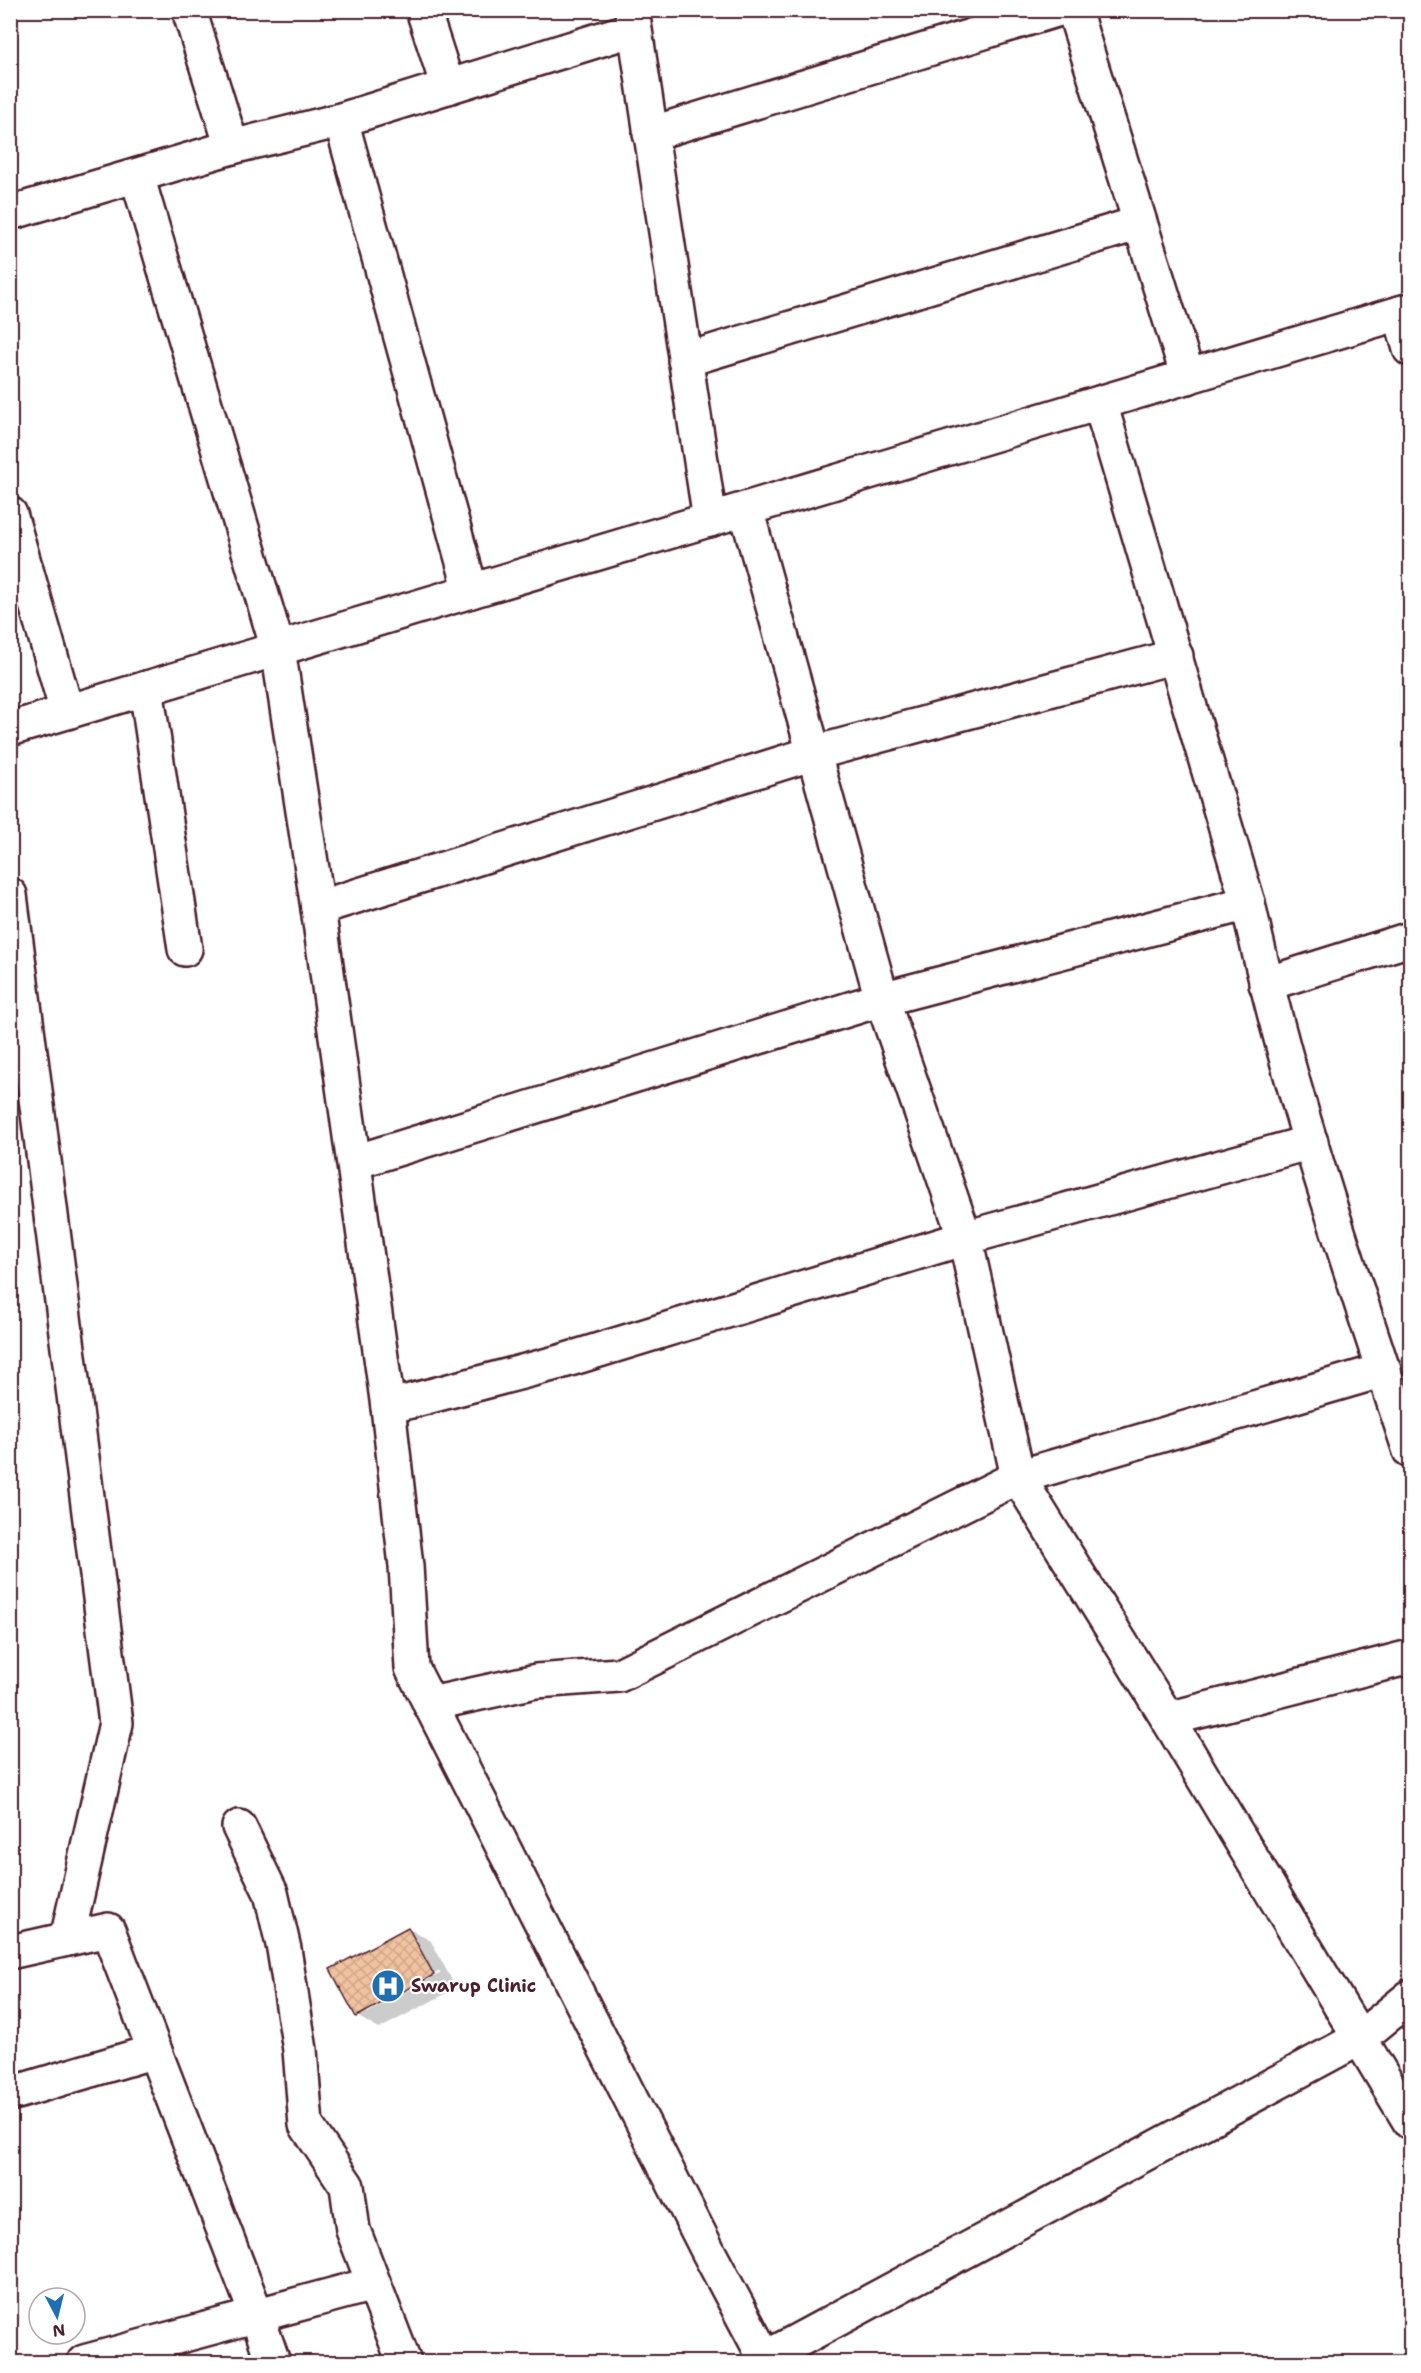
<svg xmlns="http://www.w3.org/2000/svg" width="1421" height="2373" viewBox="0 0 1421 2373" font-family="'Shantell Sans',sans-serif">
<style>
.shadow{fill:#0003;fill-rule:evenodd}
.building{fill:url(#building-cross-hatch);stroke:#4a1f2b;stroke-width:1.5}
.lines{fill:none;stroke-linecap:round;stroke-linejoin:round}
.minor-casing{stroke:#4a1f2b;stroke-width:38}
.minor{stroke:#fff;stroke-width:33}
.labels{text-anchor:middle;stroke-width:4.5;stroke-linejoin:round;paint-order:stroke}
.poi-label{font-size:18px;font-weight:bold;fill:#4a1f2b;stroke:#fff;text-anchor:start}
</style>
<defs>
<pattern id="building-cross-hatch" width="8" height="8" patternUnits="userSpaceOnUse" patternTransform="scale(1.5)"><rect width="8" height="8" fill="#f0c2a0"/><path d="M0 0l8 8M0 8l8-8" fill="none" stroke="#cfa68a"/></pattern>
</defs>
<rect width="100%" height="100%" fill="#fff"/>
<filter id="ink" filterUnits="userSpaceOnUse"><feTurbulence type="fractalNoise" baseFrequency=".0167" numOctaves="2"/><feDisplacementMap in="SourceGraphic" scale="12" xChannelSelector="R" yChannelSelector="G"/><feConvolveMatrix kernelMatrix="1 2 1 2 8 2 1 2 1" color-interpolation-filters="sRGB"/></filter>
<g filter="url(#ink)">
<path class="shadow" d="M 408,1928 L 431,1941 L 456,1988 L 379,2029 L 357,2016 ZM 440,1971 L 441,1973 L 367,2013 L 367,2009 Z"/>
<path class="building" d="M 408,1927 L 434,1975 L 356,2017 L 330,1969 Z"/>
<g class="lines">
<g class="minor-casing">
<g id="minor">
<path d="M 189,10 L 232,147"/>
<path d="M 423,10 L 448,87"/>
<path d="M 632,10 L 710,520"/>
<path d="M 1074,10 L 1188,377"/>
<path d="M 341,120 L 471,591"/>
<path d="M 650,134 L 1056,10"/>
<path d="M 137,176 L 278,649 L 318,908 L 388,1407 L 406,1566 L 412,1668 L 708,2251 L 767,2362"/>
<path d="M 10,213 L 232,147 L 341,120 L 634,29"/>
<path d="M 1400,313 L 1410,349"/>
<path d="M 685,360 L 1140,223"/>
<path d="M 1100,403 L 1248,903 C 1288,1089 1350,1270 1410,1451"/>
<path d="M 746,509 L 882,999 L 965,1238 L 1018,1477 L 1168,1719 L 1410,2122"/>
<path d="M 10,514 L 67,712"/>
<path d="M 146,688 L 185,949"/>
<path d="M 10,729 L 1410,310"/>
<path d="M 10,895 L 116,1723 L 67,1939"/>
<path d="M 318,908 L 814,753 L 1176,656"/>
<path d="M 1266,984 L 1410,939"/>
<path d="M 355,1162 L 882,999 L 1248,903"/>
<path d="M 388,1407 L 560,1362 L 965,1238 L 1311,1142"/>
<path d="M 430,1704 L 536,1681 L 619,1675 L 1018,1477 L 1384,1370"/>
<path d="M 1168,1719 L 1410,1657"/>
<path d="M 239,1827 L 271,1893 L 284,1949 L 300,2050 L 306,2125 L 347,2186 L 353,2230 L 404,2362"/>
<path d="M 10,1952 L 108,1930 L 257,2316 L 273,2362"/>
<path d="M 10,2094 L 155,2051"/>
<path d="M 84,2362 L 373,2284"/>
<path d="M 758,2362 L 1360,2038 L 1410,1997"/>
</g>
</g>
<use href="#minor" class="minor"/>
</g>
</g>
<defs>
<g id="hospital-disc" transform="scale(1.725)"><circle r="9.5" fill="#1f6fb2" stroke="#fff"/><path d="M-5-5h3v3.5h4V-5h3V5h-3V1.5h-4V5h-3Z" fill="#fff"/></g>
</defs>
<g fill-rule="evenodd">
<use href="#hospital-disc" x="388" y="1986"/>
</g>
<g class="labels">
<g class="poi-label">
<text x="411" y="1992">Swarup Clinic</text>
</g>
</g>
<rect width="1421" height="2373" fill="none" stroke="#fff" stroke-width="36"/>
<rect x="18" y="18" width="1385" height="2337" fill="none" stroke="#4a1f2b" stroke-width="2" filter="url(#ink)"/>
<g transform="translate(57 2316) rotate(173)"><circle r="28" fill="#ffffff" stroke="#b7a5aa" stroke-width="1.5"/>
<path d="M0-4.5L10 22L0 15L-10 22Z" fill="#1f6fb2"/>
<text y="-9" font-size="16" font-weight="bold" text-anchor="middle" fill="#4a1f2b">N</text>
</g>
</svg>
